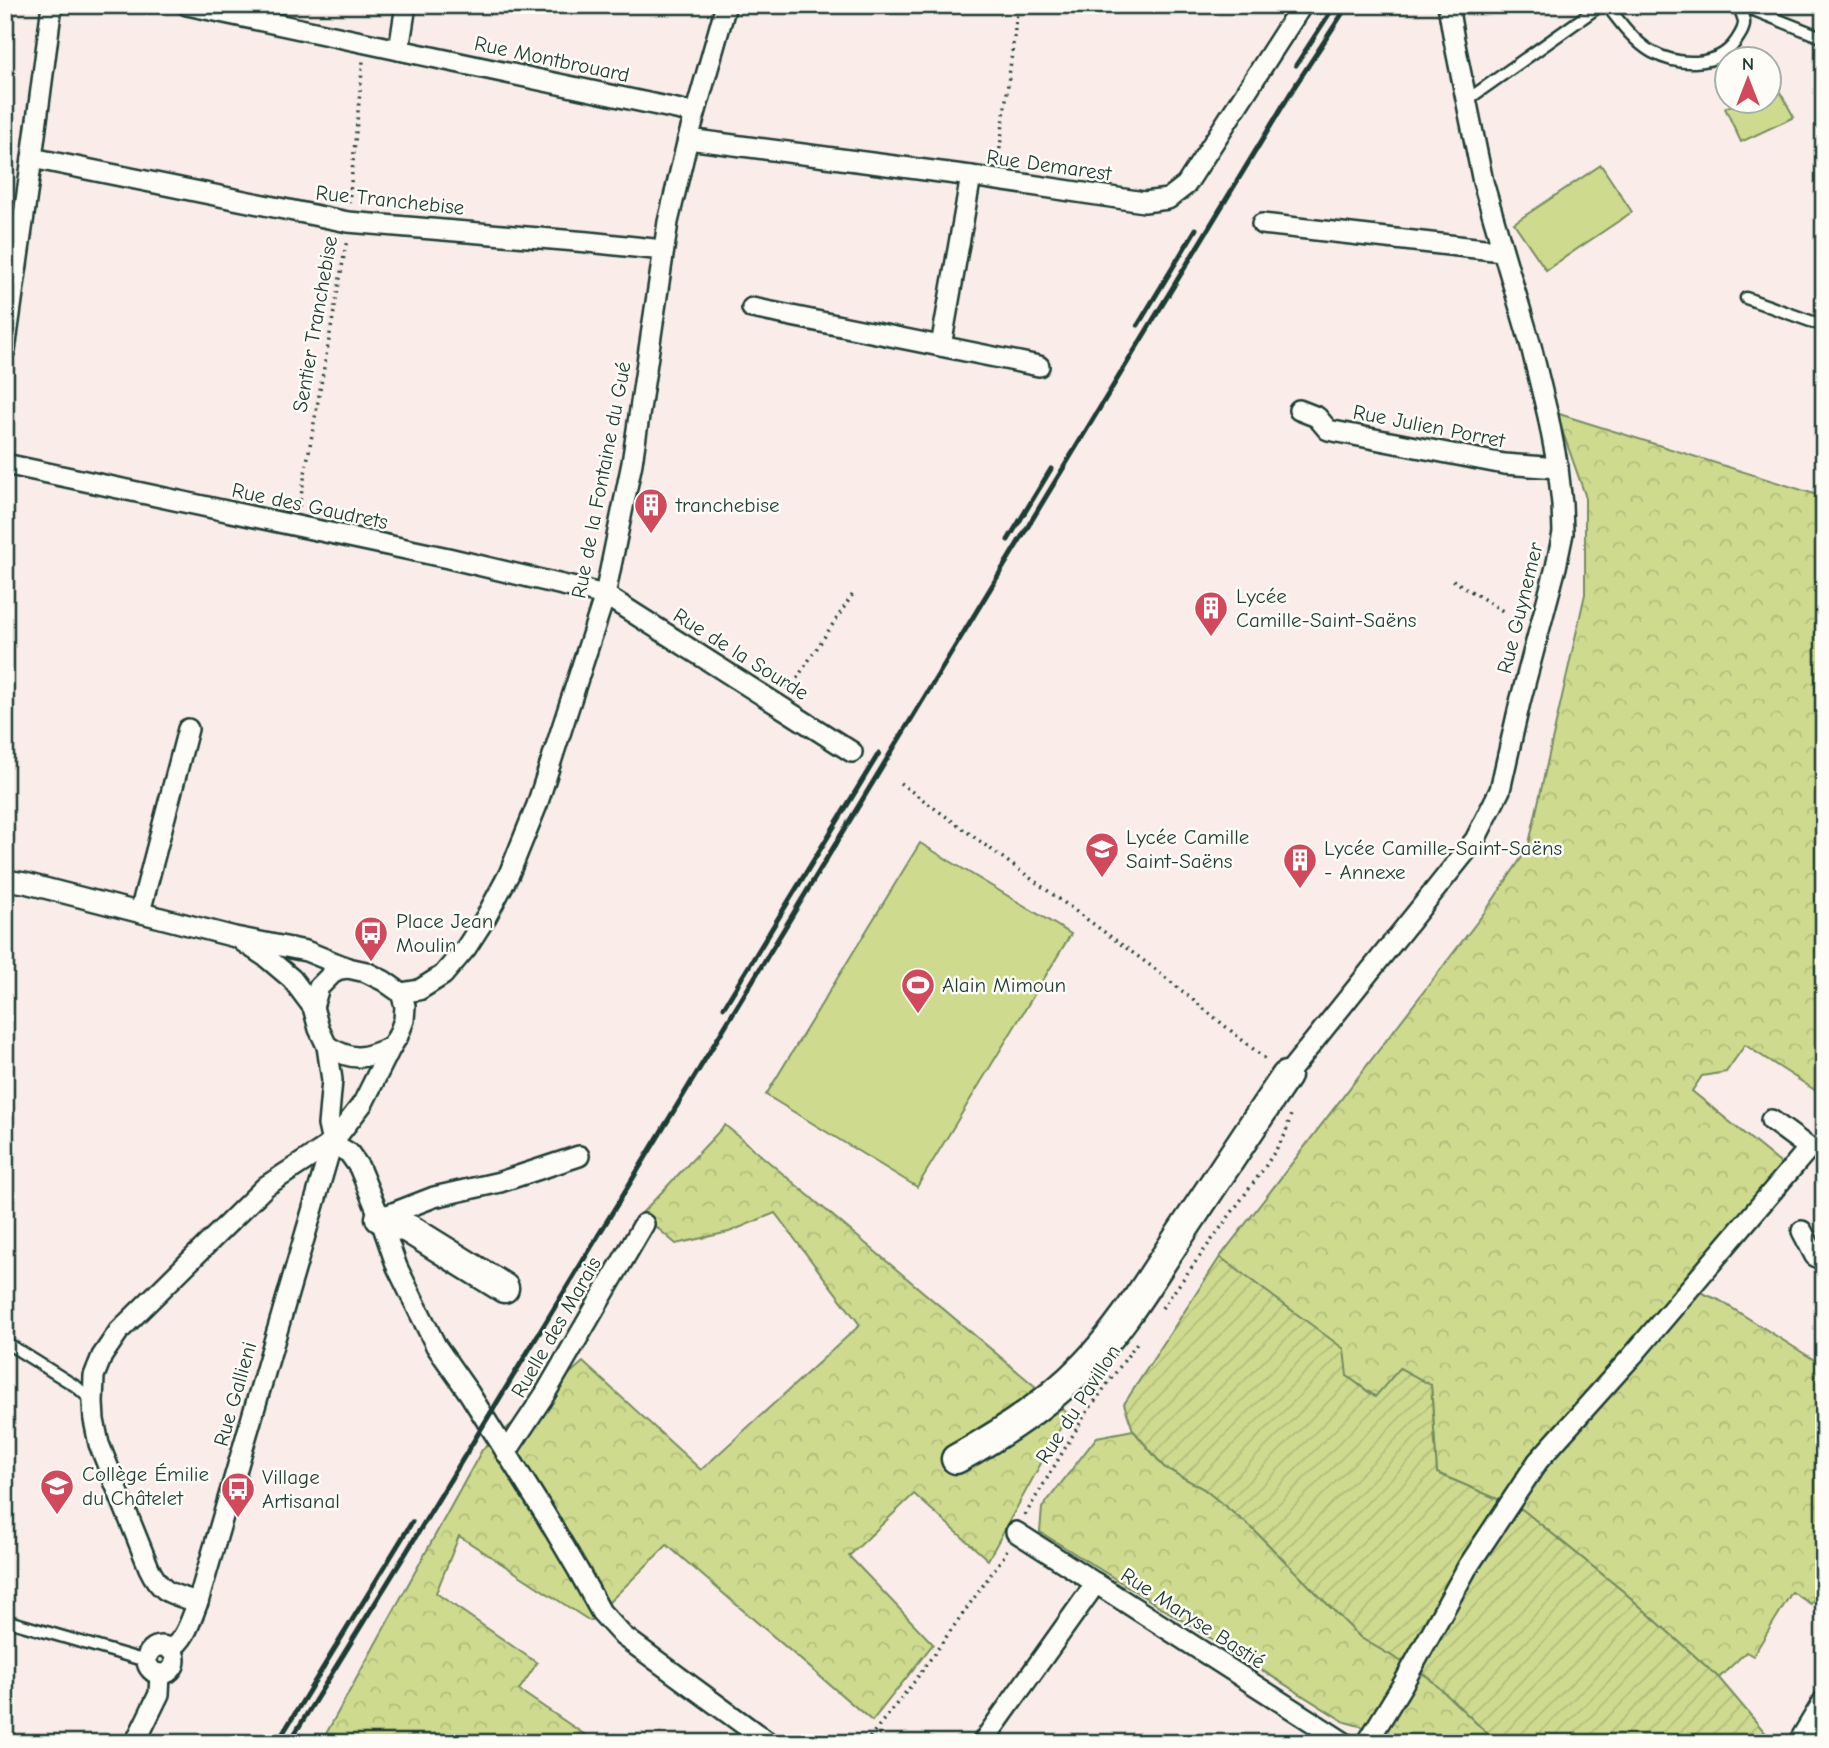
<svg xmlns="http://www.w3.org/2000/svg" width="1829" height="1748" viewBox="0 0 1829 1748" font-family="'Comic Neue',sans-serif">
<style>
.forest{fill:url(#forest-crowns);stroke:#768c61;stroke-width:2}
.garden{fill:url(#garden-furrows);stroke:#768c61;stroke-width:2}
.pitch{fill:#cedb8e;stroke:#768c61;stroke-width:2}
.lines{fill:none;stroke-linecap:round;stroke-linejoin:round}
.lane-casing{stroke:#1f3d34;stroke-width:15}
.street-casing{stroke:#1f3d34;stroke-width:24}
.secondary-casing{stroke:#1f3d34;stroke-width:33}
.path{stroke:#1f3d34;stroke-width:3.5;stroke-dasharray:2 5;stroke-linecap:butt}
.lane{stroke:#fdfcf7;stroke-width:10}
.street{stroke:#fdfcf7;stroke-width:19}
.secondary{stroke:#fdfcf7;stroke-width:28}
.rail{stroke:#1f3d34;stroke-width:5}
.labels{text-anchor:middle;stroke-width:5;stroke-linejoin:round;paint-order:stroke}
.street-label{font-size:21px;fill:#1f3d34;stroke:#fdfcf7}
.poi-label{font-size:21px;fill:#1f3d34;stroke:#fdfcf7;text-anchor:start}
</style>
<defs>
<pattern id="forest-crowns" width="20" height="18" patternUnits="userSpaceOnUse" patternTransform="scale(1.75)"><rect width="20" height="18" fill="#cedb8e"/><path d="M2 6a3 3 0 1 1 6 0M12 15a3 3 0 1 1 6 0" fill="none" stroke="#b0bd7b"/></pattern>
<pattern id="garden-furrows" width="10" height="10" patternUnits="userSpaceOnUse" patternTransform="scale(1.75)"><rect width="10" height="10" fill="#cedb8e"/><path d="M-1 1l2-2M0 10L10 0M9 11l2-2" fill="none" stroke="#b0bd7b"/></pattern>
</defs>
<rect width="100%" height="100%" fill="#faede9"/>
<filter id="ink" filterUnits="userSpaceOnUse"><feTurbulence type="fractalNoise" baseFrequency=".0143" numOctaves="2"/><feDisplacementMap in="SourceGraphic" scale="14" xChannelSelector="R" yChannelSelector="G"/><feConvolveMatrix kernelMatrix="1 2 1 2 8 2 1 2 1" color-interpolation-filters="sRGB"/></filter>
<g filter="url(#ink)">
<g class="forest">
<path d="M 1556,413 L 1824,497 L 1824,1096 L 1745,1045 L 1726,1072 L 1702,1076 L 1692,1091 L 1785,1167 L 1688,1287 L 1719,1300 L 1824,1366 L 1824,1582 L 1811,1604 L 1792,1592 L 1753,1656 L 1746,1652 L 1719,1678 L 1624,1592 L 1523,1510 L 1437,1473 L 1431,1385 L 1376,1397 L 1347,1376 L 1220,1257 L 1487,909 L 1528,848 L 1585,594 L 1585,495 Z"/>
<path d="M 725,1125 L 1068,1414 L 988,1560 L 914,1494 L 849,1556 L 933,1644 L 872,1721 L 667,1545 L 590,1621 L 459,1536 L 436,1593 L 537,1663 L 519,1690 L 597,1743 L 321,1743 L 482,1450 L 583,1362 L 701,1470 L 860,1325 L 775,1213 L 729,1232 L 676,1244 L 641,1214 Z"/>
<path d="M 1133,1430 L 1164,1467 L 1204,1489 L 1252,1528 L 1361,1638 L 1428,1677 L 1489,1735 L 1486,1743 L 1423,1743 L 1345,1722 L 1040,1532 L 1042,1508 L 1097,1437 Z"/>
</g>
<path class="garden" d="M 1220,1257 L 1344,1349 L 1347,1376 L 1375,1397 L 1400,1368 L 1431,1385 L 1437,1473 L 1523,1510 L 1624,1592 L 1719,1678 L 1774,1743 L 1500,1743 L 1489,1735 L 1428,1677 L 1361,1638 L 1252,1528 L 1204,1489 L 1164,1467 L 1133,1430 L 1124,1404 Z"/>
<g class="pitch">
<path d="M 1776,85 L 1794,117 L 1741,142 L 1725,108 L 1739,102 L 1770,102 L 1770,88 Z"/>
<path d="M 1601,165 L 1632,212 L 1546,270 L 1514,223 Z"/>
<path d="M 920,843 L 1071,934 L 917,1187 L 766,1095 Z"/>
</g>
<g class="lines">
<g class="lane-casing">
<g id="lane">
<path d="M 1607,5 C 1619,21 1635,43 1652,52 C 1678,66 1718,68 1736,41 C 1740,35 1745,28 1744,21 C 1743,16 1740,10 1738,5"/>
<path d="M 1741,5 L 1824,38"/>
<path d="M 1467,100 L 1601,5"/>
<path d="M 1746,298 L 1824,326"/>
<path d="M 5,1342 L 77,1387 L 91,1400"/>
<path d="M 5,1620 L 146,1661"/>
</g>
</g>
<g class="street-casing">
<g id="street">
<path d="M 187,5 L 695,113"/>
<path d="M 399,50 L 406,5"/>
<path d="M 688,139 L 971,176 L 1144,202 L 1168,199 L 1186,185 L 1302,5"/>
<path d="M 32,158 L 348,222 L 588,242 L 663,250"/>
<path d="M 1262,224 L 1502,251"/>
<path d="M 752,308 L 1039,366"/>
<path d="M 941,346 L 971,176"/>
<path d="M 5,350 L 32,158 L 52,5"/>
<path d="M 1299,410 L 1317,417 L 1328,430 L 1504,464 L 1558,468"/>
<path d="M 5,464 L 448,558 L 605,595 L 852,752"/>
<path d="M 5,880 L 25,883 L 235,937 L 306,951 L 348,968"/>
<path d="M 140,912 L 188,729"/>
<path d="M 242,941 L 266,957 L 292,979 L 313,1007"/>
<path d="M 401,993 L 419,990 L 443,975 L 466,948 L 486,917 L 509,874 L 537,805 L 605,595 L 632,463 L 668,222 L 688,139 L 726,5"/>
<path d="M 327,1046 C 354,1062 363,1059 391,1047"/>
<path d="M 1286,1076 L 1475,840 L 1500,790 L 1520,702 L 1556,567 L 1563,533 L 1562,504 L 1558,468 L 1548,416 L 1531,346 L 1483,182 L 1454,40 L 1448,5"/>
<path d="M 332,1143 L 349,1153 L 359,1167 L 380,1218 L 397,1267 L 436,1346 L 469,1393 L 545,1514 L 578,1570 L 601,1612 L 623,1636 L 769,1743"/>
<path d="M 380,1218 L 434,1197 L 500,1182 L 579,1156"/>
<path d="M 1802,1231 L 1815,1256 L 1824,1261"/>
<path d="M 506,1453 L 545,1394 L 644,1224"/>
<path d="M 1016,1532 L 1345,1743"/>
<path d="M 198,1602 C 172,1594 161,1594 149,1568 L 99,1444 L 94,1420 L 93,1403 L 94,1376 L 102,1356 L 119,1331 L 266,1186 L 332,1143"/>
<circle cx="161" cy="1660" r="14"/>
<path d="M 170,1649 C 186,1640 191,1619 198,1602 L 332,1143 L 363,1103 L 391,1047 L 398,1036 L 404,1020 L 405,1006 L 401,993 L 384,981 L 366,972 L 348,968 L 336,970 L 319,987 L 313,1007 L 319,1029 L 327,1046 L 332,1080 L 328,1125 L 332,1143"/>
<path d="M 135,1743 L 159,1694 L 160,1674"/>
<path d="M 982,1743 L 1096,1583"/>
<path d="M 1367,1743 L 1403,1684 L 1467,1568 L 1538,1461 L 1633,1355 L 1809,1148 L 1771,1120"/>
<path d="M 1798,1743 L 1824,1700"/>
</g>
</g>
<g class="secondary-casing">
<g id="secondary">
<path d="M 380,1218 L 409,1229 L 504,1288"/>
<path d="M 956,1459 C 1002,1434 1048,1403 1085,1365 C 1120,1329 1146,1286 1173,1245 C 1211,1188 1248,1132 1286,1076"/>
</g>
</g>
<g class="path">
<path d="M 998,163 L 1018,5"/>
<path d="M 349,203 L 363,61"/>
<path d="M 299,507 L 347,239"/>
<path d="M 1453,580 L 1506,613"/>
<path d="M 786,687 L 797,678 L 853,594"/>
<path d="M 900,783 L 1155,969 L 1268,1061"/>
<path d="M 1162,1308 L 1265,1167 L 1285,1135 L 1292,1111"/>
<path d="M 1025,1515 L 1085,1415 L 1139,1340"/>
<path d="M 865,1743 L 914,1682 L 1004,1556 L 1008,1547"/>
</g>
<use href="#lane" class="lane"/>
<use href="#street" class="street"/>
<use href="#secondary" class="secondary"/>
<g class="rail">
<path d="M 1296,65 L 1335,5"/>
<path d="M 1138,325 L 1196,229"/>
<path d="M 1008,540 L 1051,469"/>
<path d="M 724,1007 L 879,753"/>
<path d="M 277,1743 L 412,1522"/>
<path d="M 289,1743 L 401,1561 L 1293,89 L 1348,5"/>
</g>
</g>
</g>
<defs>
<g id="building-pin" transform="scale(1.75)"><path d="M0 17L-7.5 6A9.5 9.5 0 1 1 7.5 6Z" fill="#d1495b" stroke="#fdfcf7"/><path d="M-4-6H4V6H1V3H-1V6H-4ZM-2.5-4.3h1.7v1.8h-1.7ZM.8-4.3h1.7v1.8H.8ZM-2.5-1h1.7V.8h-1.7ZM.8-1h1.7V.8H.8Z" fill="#fff"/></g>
<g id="school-pin" transform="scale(1.75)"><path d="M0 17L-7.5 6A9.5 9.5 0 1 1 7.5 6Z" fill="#d1495b" stroke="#fdfcf7"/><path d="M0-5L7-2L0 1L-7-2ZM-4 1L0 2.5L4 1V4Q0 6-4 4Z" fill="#fff"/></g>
<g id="bus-pin" transform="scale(1.75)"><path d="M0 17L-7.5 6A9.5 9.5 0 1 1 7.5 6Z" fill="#d1495b" stroke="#fdfcf7"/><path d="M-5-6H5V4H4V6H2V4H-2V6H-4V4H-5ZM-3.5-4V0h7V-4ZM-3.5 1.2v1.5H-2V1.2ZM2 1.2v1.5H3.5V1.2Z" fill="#fff"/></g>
<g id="stadium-pin" transform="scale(1.75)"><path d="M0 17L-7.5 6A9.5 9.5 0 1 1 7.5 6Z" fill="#d1495b" stroke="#fdfcf7"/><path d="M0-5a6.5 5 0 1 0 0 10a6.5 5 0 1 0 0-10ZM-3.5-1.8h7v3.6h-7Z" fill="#fff"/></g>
</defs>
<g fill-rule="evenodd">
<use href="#building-pin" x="651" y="505"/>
<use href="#building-pin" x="1211" y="608"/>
<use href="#school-pin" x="1102" y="849"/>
<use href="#building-pin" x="1300" y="860"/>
<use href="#bus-pin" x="371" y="933"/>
<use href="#stadium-pin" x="918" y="985"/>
<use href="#school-pin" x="57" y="1486"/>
<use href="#bus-pin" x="238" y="1489"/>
</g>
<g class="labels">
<g class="street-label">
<text transform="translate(552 59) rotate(12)" y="7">Rue Montbrouard</text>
<text transform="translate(1049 165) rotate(8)" y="7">Rue Demarest</text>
<text transform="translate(390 200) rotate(6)" y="7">Rue Tranchebise</text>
<text transform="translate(315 324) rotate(-80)" y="7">Sentier Tranchebise</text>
<text transform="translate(1429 426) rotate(11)" y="7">Rue Julien Porret</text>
<text transform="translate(601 480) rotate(-79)" y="7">Rue de la Fontaine du Gué</text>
<text transform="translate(310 506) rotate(12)" y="7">Rue des Gaudrets</text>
<text transform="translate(1520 608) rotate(-76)" y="7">Rue Guynemer</text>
<text transform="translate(741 654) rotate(32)" y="7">Rue de la Sourde</text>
<text transform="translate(556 1327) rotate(-60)" y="7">Ruelle des Marais</text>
<text transform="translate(235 1394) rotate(-74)" y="7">Rue Gallieni</text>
<text transform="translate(1078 1404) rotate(-57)" y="7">Rue du Pavillon</text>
<text transform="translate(1193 1618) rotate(33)" y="7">Rue Maryse Bastié</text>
</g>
<g class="poi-label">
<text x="676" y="512">tranchebise</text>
<text x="1236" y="603">Lycée<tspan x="1236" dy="24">Camille-Saint-Saëns</tspan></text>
<text x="1126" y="844">Lycée Camille<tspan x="1126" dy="24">Saint-Saëns</tspan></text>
<text x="1324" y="855">Lycée Camille-Saint-Saëns<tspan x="1324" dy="24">- Annexe</tspan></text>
<text x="396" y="928">Place Jean<tspan x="396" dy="24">Moulin</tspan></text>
<text x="942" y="992">Alain Mimoun</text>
<text x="82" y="1481">Collège Émilie<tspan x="82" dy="24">du Châtelet</tspan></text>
<text x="262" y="1484">Village<tspan x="262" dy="24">Artisanal</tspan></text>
</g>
</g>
<rect width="1829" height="1748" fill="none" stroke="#fdfcf7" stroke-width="28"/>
<rect x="14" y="14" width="1801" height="1720" fill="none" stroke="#1f3d34" stroke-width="2.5" filter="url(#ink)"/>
<g transform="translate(1748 80)"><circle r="33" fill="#fdfcf7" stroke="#a4b0a9" stroke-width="2"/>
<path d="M0-5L12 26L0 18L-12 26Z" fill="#d1495b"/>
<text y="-10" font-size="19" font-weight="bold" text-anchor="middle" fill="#1f3d34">N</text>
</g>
</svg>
